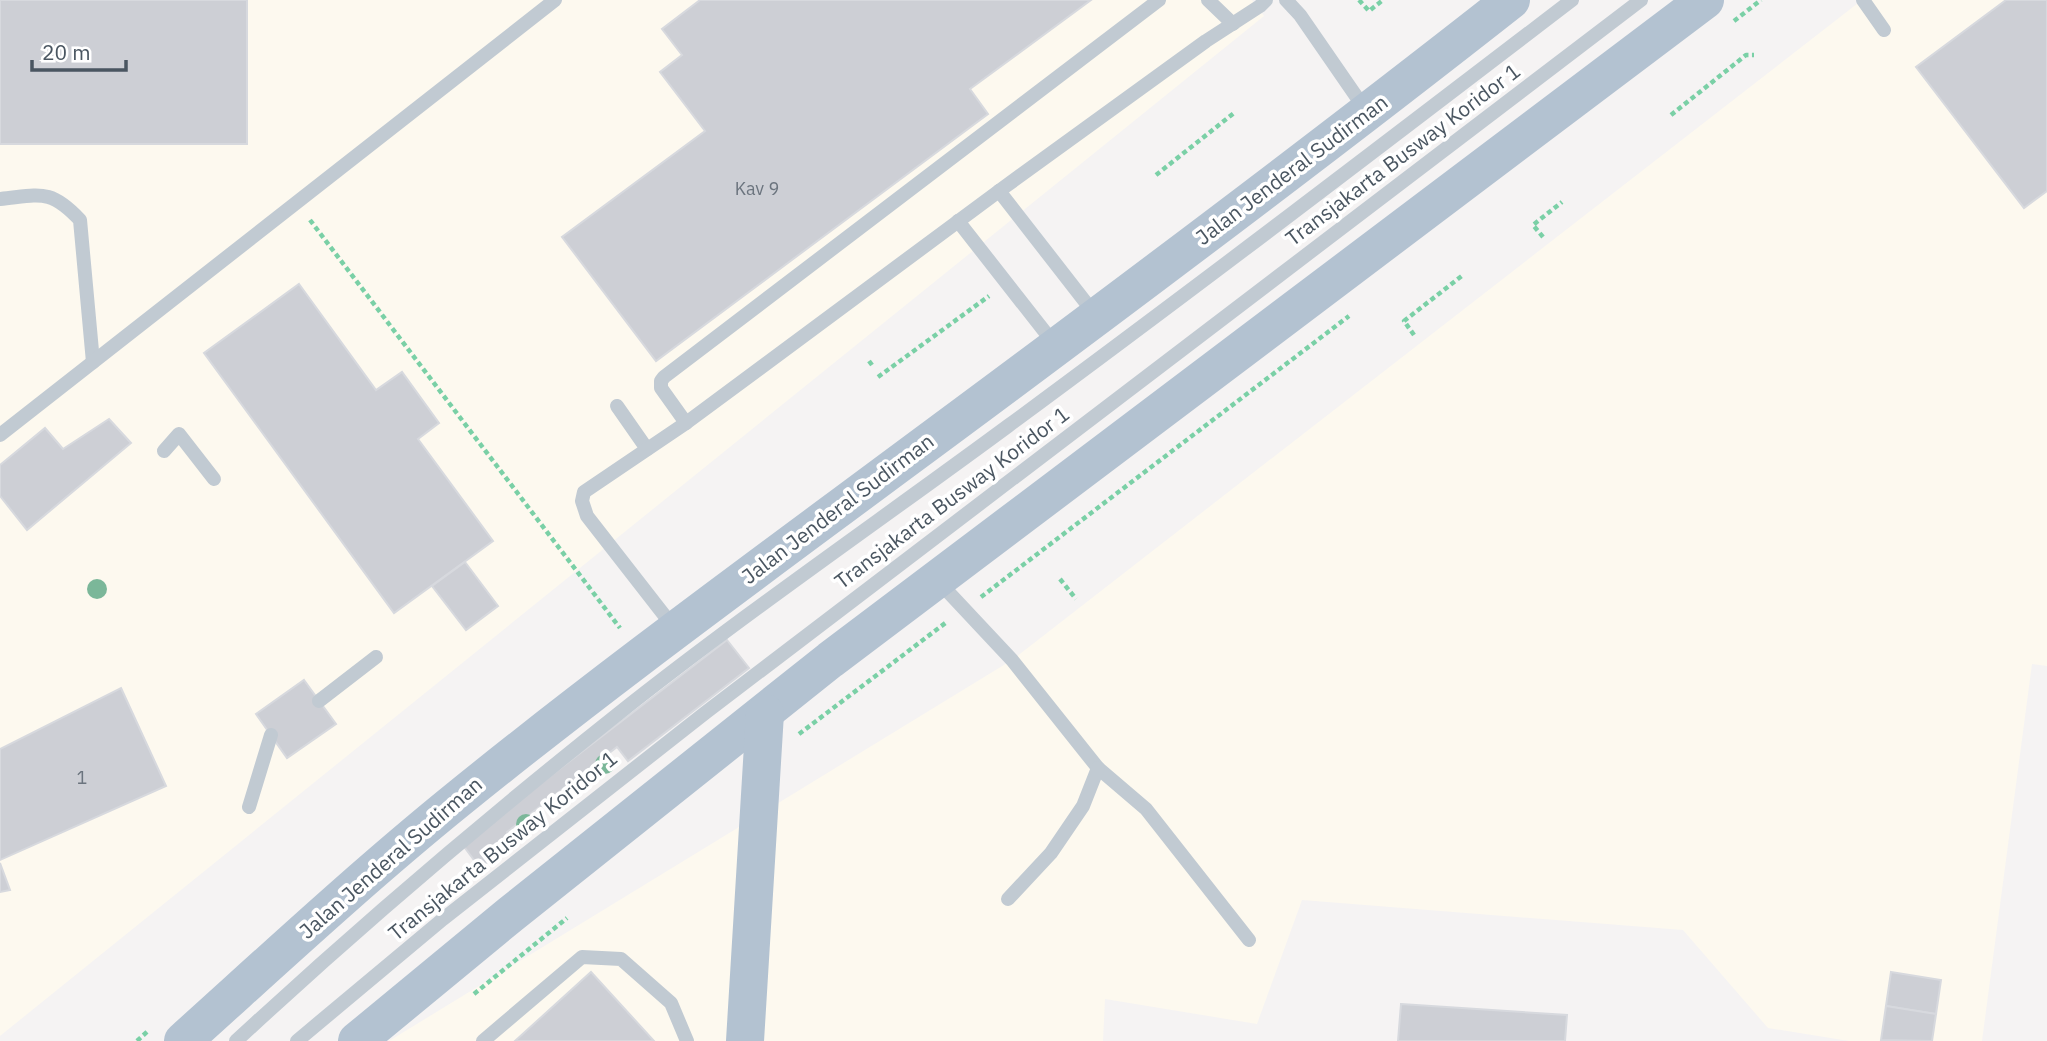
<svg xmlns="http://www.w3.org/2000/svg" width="2047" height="1041" viewBox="0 0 2047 1041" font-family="'IBM Plex Sans',sans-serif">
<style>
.commercial{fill:#fdf9ef}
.building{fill:#cdcfd5;stroke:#d7d9de;stroke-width:2}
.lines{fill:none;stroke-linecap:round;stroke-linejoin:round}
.path{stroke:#7ad0a6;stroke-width:4.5;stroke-dasharray:5 3.5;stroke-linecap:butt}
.service{stroke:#c1cad2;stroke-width:14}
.primary{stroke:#b3c2d1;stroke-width:38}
.tree{fill:#7bb799}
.labels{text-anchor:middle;stroke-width:7;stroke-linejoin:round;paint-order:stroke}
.number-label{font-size:18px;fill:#6b747e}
.street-label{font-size:21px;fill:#4a5661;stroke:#fff}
</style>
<rect width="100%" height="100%" fill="#f5f3f3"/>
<g class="commercial">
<path d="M 0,0 L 1252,0 L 1264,16 L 0,1036 Z"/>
<path d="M 1862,0 L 2047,0 L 2047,666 L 2032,664 L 1982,1041 L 1849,1041 L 1768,1028 L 1683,930 L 1302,900 L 1257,1024 L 1105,999 L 1103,1041 L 389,1041 L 1012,660 Z"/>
</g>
<g class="building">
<rect x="0" y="0" width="247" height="144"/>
<path d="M 700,0 L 1091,0 L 970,89 L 988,114 L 656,361 L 562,237 L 705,131 L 660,72 L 682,55 L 662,29 Z"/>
<path d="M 2006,0 L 2047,0 L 2047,191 L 2024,208 L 1916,67 Z"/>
<path d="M 299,284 L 376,390 L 402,372 L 439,423 L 418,439 L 493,541 L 394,613 L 204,353 Z"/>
<path d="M 109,419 L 131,443 L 27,530 L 0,496 L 0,465 L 45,428 L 63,449 Z"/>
<path d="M 465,562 L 498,606 L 466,630 L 432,586 Z"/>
<path d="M 727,640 L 749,668 L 628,761 L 617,747 L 507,832 L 514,842 L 480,868 L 462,844 Z"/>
<path d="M 304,680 L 336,724 L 287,758 L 256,714 Z"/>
<path d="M 121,688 L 166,786 L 0,860 L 0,749 Z"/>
<path d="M 0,863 L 10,890 L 0,892 Z"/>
<path d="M 591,972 L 654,1041 L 515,1041 Z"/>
<path d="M 1891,972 L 1941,980 L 1936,1014 L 1886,1006 Z"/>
<path d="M 1401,1004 L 1567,1015 L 1565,1041 L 1398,1041 Z"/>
<path d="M 1886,1006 L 1936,1014 L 1932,1041 L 1881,1040 Z"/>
</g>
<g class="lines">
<g class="path">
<path d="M 1359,0 L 1369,11 L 1383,0"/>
<path d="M 1734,21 L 1761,0"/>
<path d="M 1671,115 L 1746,55 L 1754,55"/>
<path d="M 1156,175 L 1234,113"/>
<path d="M 310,220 L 620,628"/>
<path d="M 1543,237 L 1533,225 L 1562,202"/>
<path d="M 1414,335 L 1404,321 L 1463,275"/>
<path d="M 869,361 L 872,365"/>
<path d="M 878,377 L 989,296"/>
<path d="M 1060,579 L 1076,599"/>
<path d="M 981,597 L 1349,316"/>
<path d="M 799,734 L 948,621"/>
<path d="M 474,994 L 567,918"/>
<path d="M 137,1041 L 149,1030"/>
</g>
<g class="service">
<path d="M 1208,0 L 1233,24"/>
<path d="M 1286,0 L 1300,15 L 1367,112"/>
<path d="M 1863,0 L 1884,30"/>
<path d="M 999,191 L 1097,317"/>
<path d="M 0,199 C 40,195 50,188 80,220 L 93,362"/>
<path d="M 958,221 L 1056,346"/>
<path d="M 617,406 L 647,449"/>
<path d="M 686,423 L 661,388 L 661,381 L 664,377 L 1159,0"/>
<path d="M 0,435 L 555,0"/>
<path d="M 164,451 L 179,434 L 214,479"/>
<path d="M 938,581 L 1012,660 L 1098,768 L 1146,809 L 1249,940"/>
<path d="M 675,629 L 587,516 L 582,501 L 584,492 L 686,423 L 999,191 L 1206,41 L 1260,6 L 1266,0"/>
<path d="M 319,701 L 376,657"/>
<path d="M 249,807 L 271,735"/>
<path d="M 1008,899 L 1051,853 L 1083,806 L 1098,768"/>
<path d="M 236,1041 C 359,927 487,818 618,714 C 744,614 878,522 1008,426 C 1198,286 1385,143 1572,0"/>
<path d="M 297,1041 L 443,919 L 705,713 L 1641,0"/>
<path d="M 483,1041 L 582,957 L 621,959 L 671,1003 L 687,1041"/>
</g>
<g class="primary">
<path d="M 183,1041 C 273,960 362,877 457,800 C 600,684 748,576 896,466 C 1103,313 1309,159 1511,0"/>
<path d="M 357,1041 L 511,914 L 830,660 L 1705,0"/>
<path d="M 745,1041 L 765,713"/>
</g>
</g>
<g class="tree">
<circle cx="97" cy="589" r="10"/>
<circle cx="605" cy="764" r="10"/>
<circle cx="526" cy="824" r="10"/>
</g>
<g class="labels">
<g class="number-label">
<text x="757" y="195">Kav 9</text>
<text x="82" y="784">1</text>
</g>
<g class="street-label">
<text transform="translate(1403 155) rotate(-37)" y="7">Transjakarta Busway Koridor 1</text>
<text transform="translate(1292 170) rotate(-37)" y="7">Jalan Jenderal Sudirman</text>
<text transform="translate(952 498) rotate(-37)" y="7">Transjakarta Busway Koridor 1</text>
<text transform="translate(838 509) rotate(-37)" y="7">Jalan Jenderal Sudirman</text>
<text transform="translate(503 846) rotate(-39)" y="7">Transjakarta Busway Koridor 1</text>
<text transform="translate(391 858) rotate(-41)" y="7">Jalan Jenderal Sudirman</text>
</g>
</g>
<path d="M32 60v10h94v-10" fill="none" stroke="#4a5661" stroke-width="3.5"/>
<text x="42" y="60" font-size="21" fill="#4a5661" stroke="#ffffff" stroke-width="5" paint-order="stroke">20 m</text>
</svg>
